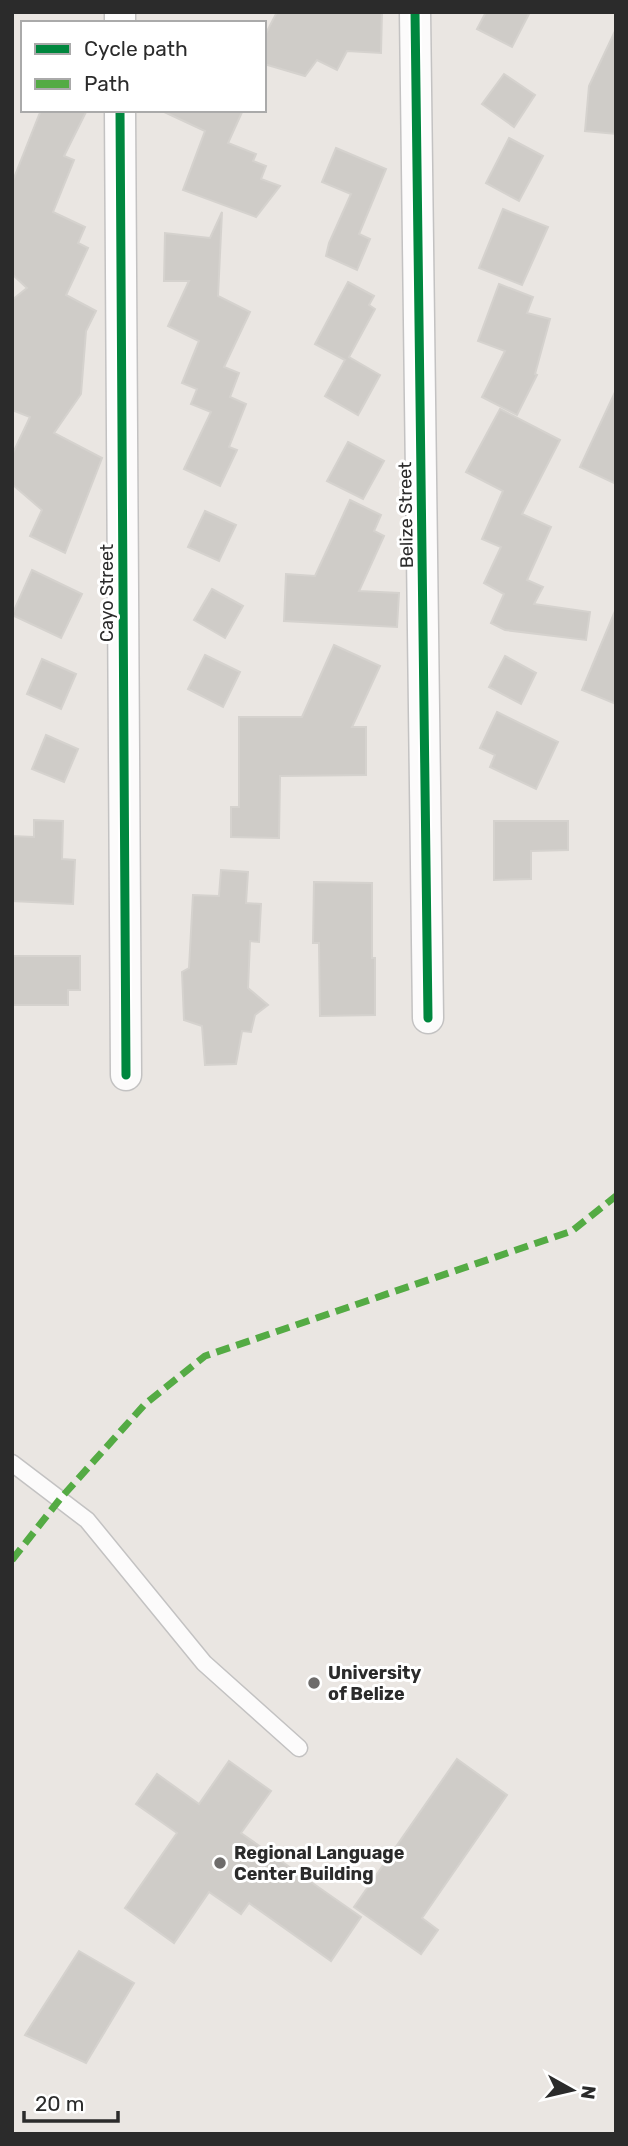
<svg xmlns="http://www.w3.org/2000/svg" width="628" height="2146" viewBox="0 0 628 2146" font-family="Rubik,sans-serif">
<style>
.building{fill:#cfccc8;stroke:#d5d2ce;stroke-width:2}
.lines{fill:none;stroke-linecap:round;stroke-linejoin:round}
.lane-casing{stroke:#c3c2c2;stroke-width:19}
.street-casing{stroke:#c3c2c2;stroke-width:33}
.lane{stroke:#fcfbfb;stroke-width:16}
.street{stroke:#fcfbfb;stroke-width:30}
.quiet{stroke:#54ab44;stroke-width:7;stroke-dasharray:14 7;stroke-linecap:butt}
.cycleway-casing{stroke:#fff;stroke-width:13}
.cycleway{stroke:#00873e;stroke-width:9}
.poi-dot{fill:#6e6c6b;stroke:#fff;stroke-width:2.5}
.labels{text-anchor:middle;stroke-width:6;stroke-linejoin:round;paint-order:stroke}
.street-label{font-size:18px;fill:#2b2b2b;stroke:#fff}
.poi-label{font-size:18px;font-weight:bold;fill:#2b2b2b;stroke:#fff;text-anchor:start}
</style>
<rect width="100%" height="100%" fill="#eae6e2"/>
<g class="building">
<path d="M 277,12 L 382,12 L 381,53 L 347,51 L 337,70 L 317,60 L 305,76 L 264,64 L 264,37 Z"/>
<path d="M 486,12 L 530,12 L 512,47 L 477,29 Z"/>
<path d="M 616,29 L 616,134 L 585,131 L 589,86 Z"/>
<path d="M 504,74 L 535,95 L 514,127 L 482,104 Z"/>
<path d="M 41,110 L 87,110 L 64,156 L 74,160 L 53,212 L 85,227 L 78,243 L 88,248 L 66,295 L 96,311 L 86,331 L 81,394 L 54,433 L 102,458 L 65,553 L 30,536 L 42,510 L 12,484 L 12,455 L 30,417 L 12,410 L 12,300 L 27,288 L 12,274 L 12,183 Z"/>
<path d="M 160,110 L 243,110 L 228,143 L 256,154 L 253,161 L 266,166 L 261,179 L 280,186 L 256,217 L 183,190 L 205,131 Z"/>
<path d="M 509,138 L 543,156 L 519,201 L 486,183 Z"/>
<path d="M 336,148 L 386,169 L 359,234 L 370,239 L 357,270 L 326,256 L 329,243 L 351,194 L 322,182 Z"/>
<path d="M 503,209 L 548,227 L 522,285 L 479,268 Z"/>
<path d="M 222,212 L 218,296 L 250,312 L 224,367 L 239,373 L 230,397 L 246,404 L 229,447 L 237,450 L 220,486 L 184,469 L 211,412 L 191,404 L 197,389 L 182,383 L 199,341 L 168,326 L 189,281 L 164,281 L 165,233 L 210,238 Z"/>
<path d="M 348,282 L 374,296 L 369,305 L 375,309 L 349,357 L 380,375 L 358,415 L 325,396 L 345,360 L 315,344 Z"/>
<path d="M 499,284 L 533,297 L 527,313 L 550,319 L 535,374 L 537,375 L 517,415 L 482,397 L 505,351 L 478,341 Z"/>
<path d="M 616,390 L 616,484 L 580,467 Z"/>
<path d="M 500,409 L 560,440 L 522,514 L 551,527 L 527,580 L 543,587 L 534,604 L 590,612 L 586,640 L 505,630 L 491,623 L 504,594 L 484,583 L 501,547 L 482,539 L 503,491 L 466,472 Z"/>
<path d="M 348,442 L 384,461 L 363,499 L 327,481 Z"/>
<path d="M 350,500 L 381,515 L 374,531 L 384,536 L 359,591 L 399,593 L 397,627 L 284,621 L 286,574 L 315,576 Z"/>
<path d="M 205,511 L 236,525 L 219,561 L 188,547 Z"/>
<path d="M 32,570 L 82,594 L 61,638 L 12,615 Z"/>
<path d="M 212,589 L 243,606 L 225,638 L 194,620 Z"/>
<path d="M 615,611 L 616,611 L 616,704 L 582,690 Z"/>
<path d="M 334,645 L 380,666 L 352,727 L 366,727 L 366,775 L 280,776 L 279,838 L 231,837 L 231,807 L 239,807 L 239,717 L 302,717 Z"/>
<path d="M 205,655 L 240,672 L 223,707 L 188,689 Z"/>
<path d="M 505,656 L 536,673 L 521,704 L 489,687 Z"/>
<path d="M 42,659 L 76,674 L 61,709 L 27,694 Z"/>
<path d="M 497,712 L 558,742 L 536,789 L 490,767 L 495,755 L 480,748 Z"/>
<path d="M 46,735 L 78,749 L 64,782 L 32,769 Z"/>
<path d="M 34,820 L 63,821 L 62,859 L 75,860 L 73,904 L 12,901 L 12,836 L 34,837 Z"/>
<path d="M 494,821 L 568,821 L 568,850 L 531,851 L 531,879 L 494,880 Z"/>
<path d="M 221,870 L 248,872 L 246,903 L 261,904 L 259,942 L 250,941 L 248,988 L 268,1005 L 255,1015 L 251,1032 L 242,1031 L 236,1064 L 205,1065 L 202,1026 L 184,1020 L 182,972 L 189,968 L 193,895 L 219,896 Z"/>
<path d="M 314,882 L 372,883 L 372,958 L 375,958 L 375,1015 L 320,1016 L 319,943 L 313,943 Z"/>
<path d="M 13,956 L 80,956 L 80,990 L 68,990 L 68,1005 L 13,1005 Z"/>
<path d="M 457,1759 L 507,1795 L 422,1918 L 438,1930 L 421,1954 L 354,1907 Z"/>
<path d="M 229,1761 L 271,1791 L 241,1833 L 361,1917 L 331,1961 L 249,1903 L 241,1914 L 209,1892 L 174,1943 L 125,1908 L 177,1833 L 136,1804 L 157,1774 L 199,1804 Z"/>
<path d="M 79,1951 L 134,1983 L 86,2063 L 25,2035 Z"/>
</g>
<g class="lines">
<g class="lane-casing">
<path id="lane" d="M 12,1463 L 87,1520 L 204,1663 L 299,1748"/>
</g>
<g class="street-casing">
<g id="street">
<path d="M 120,12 L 120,23"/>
<path d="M 415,12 L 428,1018"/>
<path d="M 120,110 L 126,1075"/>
</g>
</g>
<use href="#lane" class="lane"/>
<use href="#street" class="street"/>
<path class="quiet" d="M 12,1560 L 60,1499 L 145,1404 L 205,1356 L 572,1231 L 616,1196"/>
<g class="cycleway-casing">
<g id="cycleway">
<path d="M 415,12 L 428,1018"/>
<path d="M 120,110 L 126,1075"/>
</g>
</g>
<use href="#cycleway" class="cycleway"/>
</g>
<g class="poi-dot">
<circle cx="314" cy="1683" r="7"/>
<circle cx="220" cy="1863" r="7"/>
</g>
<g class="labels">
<g class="street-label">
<text transform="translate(406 515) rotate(-91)" y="6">Belize Street</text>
<text transform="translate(107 593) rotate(-90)" y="6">Cayo Street</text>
</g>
<g class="poi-label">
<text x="328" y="1679">University<tspan x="328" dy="21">of Belize</tspan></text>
<text x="234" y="1859">Regional Language<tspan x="234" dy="21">Center Building</tspan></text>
</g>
</g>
<rect width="628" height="2146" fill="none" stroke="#2b2b2b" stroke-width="28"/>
<rect x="21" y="21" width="245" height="91" fill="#ffffff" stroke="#aaaaaa" stroke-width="2"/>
<rect x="35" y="44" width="35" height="10" fill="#00873e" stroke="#aaaaaa" stroke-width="2"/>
<text x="84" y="56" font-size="21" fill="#2b2b2b">Cycle path</text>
<rect x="35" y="79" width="35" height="10" fill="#54ab44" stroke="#aaaaaa" stroke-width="2"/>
<text x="84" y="91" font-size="21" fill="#2b2b2b">Path</text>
<g transform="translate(572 2090) rotate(98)" stroke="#ffffff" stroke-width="5" paint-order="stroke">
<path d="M0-5L12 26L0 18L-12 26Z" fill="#2b2b2b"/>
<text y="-10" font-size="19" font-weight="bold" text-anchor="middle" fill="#2b2b2b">N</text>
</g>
<path d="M24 2111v10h94v-10" fill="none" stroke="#2b2b2b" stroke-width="3.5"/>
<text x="35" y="2111" font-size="21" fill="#2b2b2b" stroke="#ffffff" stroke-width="5" paint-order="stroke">20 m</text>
</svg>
